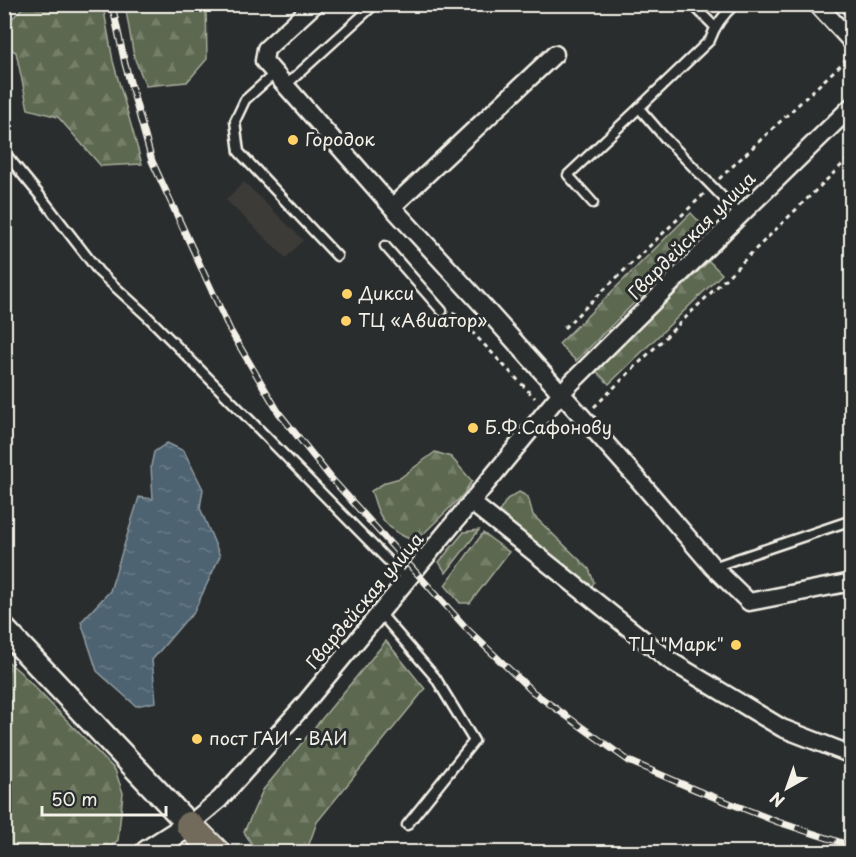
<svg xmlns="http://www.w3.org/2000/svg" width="856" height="857" viewBox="0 0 856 857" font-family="'Playpen Sans',sans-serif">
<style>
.built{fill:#3d3b38}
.forest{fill:url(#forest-firs);stroke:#a8ac9c;stroke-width:1.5}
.water{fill:url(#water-ripples);stroke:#909ca1;stroke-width:1.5}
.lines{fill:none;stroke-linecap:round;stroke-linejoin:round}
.lane-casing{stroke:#f4f1e8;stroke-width:13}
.street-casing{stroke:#f4f1e8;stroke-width:21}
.secondary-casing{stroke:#f4f1e8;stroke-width:27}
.primary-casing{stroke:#f4f1e8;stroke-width:30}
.path{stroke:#f4f1e8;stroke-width:3;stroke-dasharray:4.5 4.5;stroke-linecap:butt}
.lane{stroke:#2a2d2e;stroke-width:8}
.street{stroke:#2a2d2e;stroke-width:16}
.secondary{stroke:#2a2d2e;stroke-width:22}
.primary{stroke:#726b5a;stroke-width:26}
.rail-casing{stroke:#f4f1e8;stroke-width:7}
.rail{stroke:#2a2d2e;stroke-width:4.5;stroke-dasharray:14;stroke-linecap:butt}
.poi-dot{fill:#ffd166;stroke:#2a2d2e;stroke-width:2}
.labels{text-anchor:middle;stroke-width:6;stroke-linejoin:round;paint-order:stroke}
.poi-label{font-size:18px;fill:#f4f1e8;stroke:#2a2d2e;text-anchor:start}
.street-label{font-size:18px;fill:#f4f1e8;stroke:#2a2d2e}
</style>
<defs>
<pattern id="forest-firs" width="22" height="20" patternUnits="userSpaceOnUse" patternTransform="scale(1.5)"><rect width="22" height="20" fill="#5c6850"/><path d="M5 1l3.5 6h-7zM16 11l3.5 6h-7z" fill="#747e69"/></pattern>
<pattern id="water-ripples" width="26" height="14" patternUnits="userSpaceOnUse" patternTransform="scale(1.5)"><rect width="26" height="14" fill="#4e6372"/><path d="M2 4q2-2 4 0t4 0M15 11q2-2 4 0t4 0" fill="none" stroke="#687a86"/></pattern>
</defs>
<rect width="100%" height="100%" fill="#2a2d2e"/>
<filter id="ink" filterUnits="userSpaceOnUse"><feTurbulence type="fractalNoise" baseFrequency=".0167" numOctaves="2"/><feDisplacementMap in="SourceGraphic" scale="12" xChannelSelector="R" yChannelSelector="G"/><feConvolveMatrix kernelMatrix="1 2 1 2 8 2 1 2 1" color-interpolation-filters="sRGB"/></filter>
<g filter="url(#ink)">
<path class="built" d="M 244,182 L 303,240 L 286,258 L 226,200 Z"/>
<g class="forest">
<path d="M 25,5 L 103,5 L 113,61 L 142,164 L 101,166 L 58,117 L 28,109 L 16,52 L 4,46 L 5,26 Z"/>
<path d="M 125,5 L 209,5 L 206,7 L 207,59 L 187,82 L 146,86 L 134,57 Z"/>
<path d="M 691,213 L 707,230 L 576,361 L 559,344 Z"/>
<path d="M 709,261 L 722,274 L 609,384 L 596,371 Z"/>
<path d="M 435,452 L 451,457 L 472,481 L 463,495 L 416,541 C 402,537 388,528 380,515 C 376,508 374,498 371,491 L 386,482 L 400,478 Z"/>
<path d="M 519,492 L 528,497 L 533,515 L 589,569 L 594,582 L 591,588 L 499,512 L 507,499 Z"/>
<path d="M 479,530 L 446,573 L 439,562 L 464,532 Z"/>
<path d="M 483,533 L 509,552 L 470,603 L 460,603 L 445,585 Z"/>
<path d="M 386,641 L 425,689 L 317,822 L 308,847 L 313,852 L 257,852 L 244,832 L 263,790 Z"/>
<path d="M 5,659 L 20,672 L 115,770 L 123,793 L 118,840 L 104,852 L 8,852 L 5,846 Z"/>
</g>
<path class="water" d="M 167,443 L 184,451 L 203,489 L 200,508 L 220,556 L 193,614 L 185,621 L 152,660 L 156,702 L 136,706 L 97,671 L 81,622 L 110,591 L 139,497 L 153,499 L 151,466 L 154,452 Z"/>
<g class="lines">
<g class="lane-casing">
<g id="lane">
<path d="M 692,4 L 715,27"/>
<path d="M 735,4 C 723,15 715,25 710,40 L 639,108 L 665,138 L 740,215"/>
<path d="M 275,73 L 245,100 L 235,121 L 239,152 L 337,256"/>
<path d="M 285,86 L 375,4"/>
<path d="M 4,152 L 41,197 L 99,272 L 147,316 L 242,412 L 407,580"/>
<path d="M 593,203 L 568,175 L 639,108"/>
<path d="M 385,246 L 442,311"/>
<path d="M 713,567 L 852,520"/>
<path d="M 380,613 L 435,677 L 474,741 L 407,825"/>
</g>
</g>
<g class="street-casing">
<g id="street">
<path d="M 315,4 L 266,49 L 264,61 L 392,207 L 484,307 L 636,477 L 713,567 L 749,602 L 852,582"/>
<path d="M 817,4 L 852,42"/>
<path d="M 392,207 L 555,54"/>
<path d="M 472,503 L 669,660 L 782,728 L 852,755"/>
<path d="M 189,825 L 220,799 L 303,706 L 561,393 L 722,233 L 852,106"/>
</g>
</g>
<g class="secondary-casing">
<path id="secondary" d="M 4,629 L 189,825 L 147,852"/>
</g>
<g class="primary-casing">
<path id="primary" d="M 189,825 L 216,852"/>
</g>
<g class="path">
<path d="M 719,179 L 850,56"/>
<path d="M 453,312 L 535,398"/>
<path d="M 564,328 L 704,194"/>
<path d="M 594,407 L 852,155"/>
</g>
<use href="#lane" class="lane"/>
<use href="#street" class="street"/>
<use href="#secondary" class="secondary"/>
<use href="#primary" class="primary"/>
<g class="rail-casing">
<path id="rail" d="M 112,4 L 125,64 L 152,161 L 230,330 L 279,413 L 331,478 L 468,630 L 533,692 L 629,761 L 696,790 L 778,822 L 852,846"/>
</g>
<use href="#rail" class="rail"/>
</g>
</g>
<g class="poi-dot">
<circle cx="293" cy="140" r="6"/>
<circle cx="347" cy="294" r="6"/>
<circle cx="346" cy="321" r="6"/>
<circle cx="473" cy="428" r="6"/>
<circle cx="736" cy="645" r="6"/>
<circle cx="197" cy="739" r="6"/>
</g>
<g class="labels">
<g class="poi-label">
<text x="305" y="146">Городок</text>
<text x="359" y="300">Дикси</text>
<text x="358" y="327">ТЦ «Авиатор»</text>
<text x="485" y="434">Б.Ф.Сафонову</text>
<text x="724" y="651" text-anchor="end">ТЦ "Марк"</text>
<text x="209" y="745">пост ГАИ - ВАИ</text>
</g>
<g class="street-label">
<text transform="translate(692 236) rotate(-45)" y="6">Гвардейская улица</text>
<text transform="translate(365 601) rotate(-50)" y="6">Гвардейская улица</text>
</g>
</g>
<rect width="856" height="857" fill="none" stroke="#2a2d2e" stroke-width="24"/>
<rect x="12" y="12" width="832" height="833" fill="none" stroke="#f4f1e8" stroke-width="2" filter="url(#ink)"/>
<g transform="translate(787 788) rotate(220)" stroke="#2a2d2e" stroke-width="4.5" paint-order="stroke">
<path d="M0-4.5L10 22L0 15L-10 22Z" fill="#f4f1e8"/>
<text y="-9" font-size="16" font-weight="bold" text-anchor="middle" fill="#f4f1e8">N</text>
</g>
<path d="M42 806v9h124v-9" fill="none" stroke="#f4f1e8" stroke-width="3"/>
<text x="51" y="806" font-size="18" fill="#f4f1e8" stroke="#2a2d2e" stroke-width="4.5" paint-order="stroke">50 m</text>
</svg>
